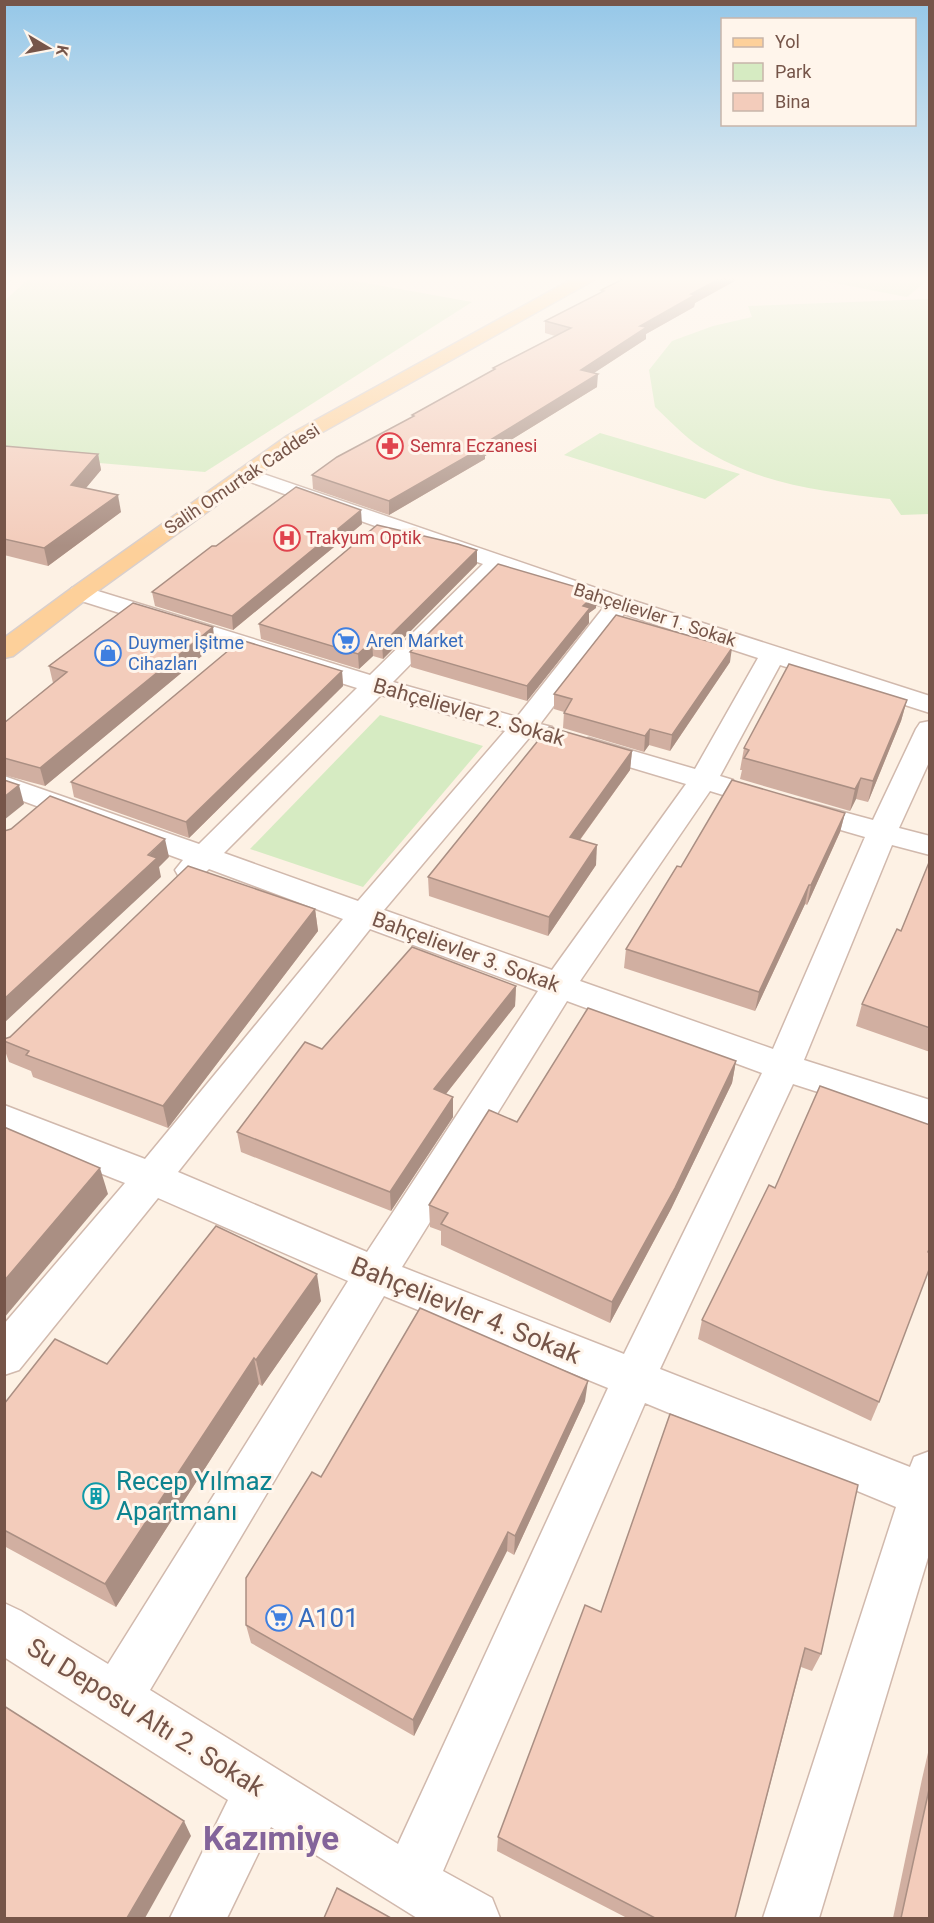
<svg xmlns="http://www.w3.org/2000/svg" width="934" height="1923" viewBox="0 0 934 1923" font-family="Roboto,sans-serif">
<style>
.green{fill:#d6ebc2}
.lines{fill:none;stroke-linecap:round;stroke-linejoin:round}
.minor-casing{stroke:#d1b9ad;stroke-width:3}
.major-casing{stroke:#d9cfcc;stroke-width:3}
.minor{fill:#fff;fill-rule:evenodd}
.major{fill:#fdd09a;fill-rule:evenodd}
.wall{fill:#d1afa1}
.shaded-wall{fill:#aa8f83}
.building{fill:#f3ccbb;stroke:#aa8f83;stroke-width:1.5}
.labels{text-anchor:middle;stroke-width:6;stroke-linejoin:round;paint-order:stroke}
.far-health-label{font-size:18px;fill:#be3a42;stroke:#fff5eb;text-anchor:start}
.far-street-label{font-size:18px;fill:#765549;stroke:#fff5eb}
.far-shop-label{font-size:18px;fill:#366cbe;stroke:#fff5eb;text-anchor:start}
.street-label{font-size:21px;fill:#765549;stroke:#fff5eb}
.near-street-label{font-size:26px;fill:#765549;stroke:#fff5eb}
.near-culture-label{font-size:26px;fill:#0d838f;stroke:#fff5eb;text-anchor:start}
.near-shop-label{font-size:26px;fill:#366cbe;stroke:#fff5eb;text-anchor:start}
.near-district-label{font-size:33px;font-weight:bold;fill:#83649a;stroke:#fff5eb}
</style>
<rect width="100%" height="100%" fill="#fdf1e4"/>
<g class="green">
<path d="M 31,277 L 333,277 L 472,302 L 205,472 L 5,455 L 4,301 Z"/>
<path d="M 823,277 L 929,277 L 930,278 L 907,297 L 819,280 Z"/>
<path d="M 929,299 L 929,514 L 901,515 L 890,499 C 822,491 759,485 700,447 C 684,436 669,420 655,407 L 649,370 L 672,341 L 713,326 L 752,317 L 748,306 Z"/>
<path d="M 600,433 L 740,474 L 705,499 L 564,455 Z"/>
<path d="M 380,715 L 483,746 L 363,887 L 250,849 Z"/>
</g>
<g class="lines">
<g class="minor-casing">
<path id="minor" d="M 246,468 L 628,599 L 930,696 L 930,713 L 780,665 L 720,776 L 733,780 L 737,786 L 733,792 L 723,795 L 710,791 L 580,981 L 773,1049 L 865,837 L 789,815 L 784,809 L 789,803 L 799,800 L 873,820 L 916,729 L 920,723 L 930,721 L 930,760 L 899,828 L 930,836 L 930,855 L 892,845 L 804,1060 L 930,1100 L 930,1128 L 793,1084 L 660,1369 L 910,1467 L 914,1457 L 930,1451 L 930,1551 L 819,1918 L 763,1918 L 896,1507 L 645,1403 L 443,1871 L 492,1898 L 500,1918 L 417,1918 L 271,1827 L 227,1918 L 170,1918 L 228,1800 L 4,1657 L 4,1603 L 21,1611 L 108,1664 L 348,1281 L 158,1198 L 19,1370 L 4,1375 L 4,1324 L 125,1183 L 4,1135 L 4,1105 L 145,1159 L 343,919 L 209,869 C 199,879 192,881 179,877 L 175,870 L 183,860 L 4,794 L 4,776 L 199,844 L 357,688 L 72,598 L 68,593 L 72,588 L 80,586 L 88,588 L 370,675 L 483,564 L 239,478 L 236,474 L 239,470 ZM 502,571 L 604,607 L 517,717 L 393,682 ZM 624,614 L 758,658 L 695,769 L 589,738 L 579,740 L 575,746 L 579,752 L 686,784 L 552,970 L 384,910 L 529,738 L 542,741 L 552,739 L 556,733 L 552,727 L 540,724 ZM 381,695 L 505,731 L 358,901 L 224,853 ZM 370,929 L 538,991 L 367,1252 L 178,1172 ZM 567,1001 L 762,1073 L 624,1354 L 402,1267 ZM 384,1296 L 608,1388 L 398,1844 L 150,1690 Z"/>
</g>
<g class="major-casing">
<g id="major">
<path d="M 4,277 L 15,277 L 4,284 Z"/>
<path d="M 576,277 L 596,277 L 594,280 L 301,444 L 88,598 L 13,656 L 4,658 L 4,638 L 72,588 L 287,436 Z"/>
</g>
</g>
<use href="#minor" class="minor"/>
<use href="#major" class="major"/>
</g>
<g class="wall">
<path d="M 620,277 L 742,277 L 695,303 L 694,307 L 646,334 L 646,339 L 594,373 L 597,387 L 485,456 L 485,459 L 389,515 L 313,489 L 312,475 L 412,417 L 412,415 L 493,370 L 493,368 L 555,336 L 545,333 L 545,321 L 601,292 L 601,290 L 620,281 Z"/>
<path d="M 4,446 L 98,454 L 101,470 L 86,488 L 121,512 L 48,566 L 4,555 Z"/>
<path d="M 362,524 L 233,630 L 155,606 L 152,592 L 216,546 Z"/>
<path d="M 477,564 L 383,659 L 373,656 L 359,669 L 261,639 L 259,624 Z"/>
<path d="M 596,608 L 589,613 L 589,623 L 527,701 L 411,667 L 410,652 Z"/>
<path d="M 215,645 L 45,786 L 4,775 L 4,723 L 53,683 L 49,666 Z"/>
<path d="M 730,662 L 670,751 L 649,745 L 644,752 L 563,728 L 564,712 L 554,709 L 554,694 Z"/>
<path d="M 342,671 L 343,686 L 189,838 L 74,797 L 71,782 Z"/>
<path d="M 907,700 L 901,721 L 868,802 L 856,799 L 850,811 L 740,779 L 742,770 L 740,770 L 744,748 Z"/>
<path d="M 632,751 L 630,770 L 580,840 L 596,865 L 548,936 L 429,896 L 428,877 Z"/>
<path d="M 845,813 L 840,832 L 807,905 L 805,904 L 755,1011 L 624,968 L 626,949 L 681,867 Z"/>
<path d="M 930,860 L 930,1052 L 856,1026 L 862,1004 L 901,931 Z"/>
<path d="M 315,909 L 318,931 L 168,1128 L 33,1077 L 31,1071 L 9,1062 L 4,1048 L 4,1039 Z"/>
<path d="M 516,986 L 515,1006 L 446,1094 L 453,1117 L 391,1211 L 241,1152 L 237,1132 L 322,1049 Z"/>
<path d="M 736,1061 L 732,1083 L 671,1209 L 610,1323 L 441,1245 L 441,1231 L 430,1227 L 429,1205 L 517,1122 Z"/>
<path d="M 321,1301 L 262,1386 L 259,1384 L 116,1607 L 4,1546 L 4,1404 L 107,1364 Z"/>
<path d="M 702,1320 L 879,1402 L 871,1421 L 698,1339 Z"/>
<path d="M 585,1401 L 514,1555 L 507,1551 L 414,1736 L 251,1643 L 246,1625 L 321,1477 Z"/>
<path d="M 670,1414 L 821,1654 L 812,1671 L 801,1667 L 735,1918 L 627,1918 L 497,1851 L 498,1837 L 601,1612 Z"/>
<path d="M 930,1744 L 930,1918 L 893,1918 L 922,1779 Z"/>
</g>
<g class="shaded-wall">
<path d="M 723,277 L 742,277 L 695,303 L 694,307 L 646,334 L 646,339 L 580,382 L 581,370 L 640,326 L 691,294 Z"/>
<path d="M 598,374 L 597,387 L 485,456 L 485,459 L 389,515 L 389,501 Z"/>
<path d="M 98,454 L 101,470 L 75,501 L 71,485 Z"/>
<path d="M 118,495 L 121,512 L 48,566 L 44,548 Z"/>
<path d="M 361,510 L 362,524 L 233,630 L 232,616 Z"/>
<path d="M 477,550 L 477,564 L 383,659 L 382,644 Z"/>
<path d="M 597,593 L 596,608 L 589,613 L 589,623 L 527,701 L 527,686 L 583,606 Z"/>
<path d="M 213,627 L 215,645 L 45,786 L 40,768 Z"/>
<path d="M 372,641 L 373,656 L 359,669 L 358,654 Z"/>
<path d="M 732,648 L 730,662 L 670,751 L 672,735 Z"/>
<path d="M 342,671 L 343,686 L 189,838 L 186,822 Z"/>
<path d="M 907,700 L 901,721 L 868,802 L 873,781 Z"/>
<path d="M 650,729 L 649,745 L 644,752 L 645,736 Z"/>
<path d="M 632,751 L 630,770 L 568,856 L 570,837 Z"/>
<path d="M 861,778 L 856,799 L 850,811 L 855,789 Z"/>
<path d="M 19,785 L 24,804 L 4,820 L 4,797 Z"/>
<path d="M 845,813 L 840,832 L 807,905 L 811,885 Z"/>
<path d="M 165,839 L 169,857 L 159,867 L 161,877 L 4,1023 L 4,999 Z"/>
<path d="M 597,845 L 596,865 L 548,936 L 549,917 Z"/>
<path d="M 809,885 L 805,904 L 755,1011 L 759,992 Z"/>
<path d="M 315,909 L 318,931 L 168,1128 L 163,1106 Z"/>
<path d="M 516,986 L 515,1006 L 434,1109 L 434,1089 Z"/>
<path d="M 736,1061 L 732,1083 L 671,1209 L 610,1323 L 612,1302 Z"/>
<path d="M 453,1097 L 453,1117 L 391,1211 L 390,1192 Z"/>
<path d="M 100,1168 L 108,1194 L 4,1318 L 4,1281 Z"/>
<path d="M 317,1274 L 321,1301 L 262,1386 L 256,1360 Z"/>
<path d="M 254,1358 L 259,1384 L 116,1607 L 105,1584 Z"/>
<path d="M 588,1381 L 585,1401 L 514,1555 L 515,1536 Z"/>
<path d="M 508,1532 L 507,1551 L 414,1736 L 413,1720 Z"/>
<path d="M 184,1821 L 191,1836 L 145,1918 L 127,1918 Z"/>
</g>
<g class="building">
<path d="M 627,277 L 723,277 L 691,294 L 695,295 L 640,326 L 647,327 L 581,370 L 598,374 L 482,445 L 485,446 L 389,501 L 312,475 L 337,457 L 414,416 L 412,415 L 495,369 L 493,368 L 571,328 L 545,321 L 604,291 L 601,290 Z"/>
<path d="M 4,446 L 98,454 L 71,485 L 118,495 L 44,548 L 4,539 Z"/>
<path d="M 296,487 L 361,510 L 232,616 L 152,592 L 212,546 L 216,546 Z"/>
<path d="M 377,525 L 458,544 L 477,550 L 382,644 L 372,641 L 358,654 L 259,624 Z"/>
<path d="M 498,564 L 597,593 L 583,606 L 590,608 L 527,686 L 410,652 Z"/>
<path d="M 133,603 L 213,627 L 40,768 L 4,758 L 4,723 L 67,672 L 49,666 Z"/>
<path d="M 616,615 L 732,648 L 672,735 L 650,729 L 645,736 L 564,713 L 572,699 L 554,694 Z"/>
<path d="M 241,640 L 342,671 L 186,822 L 71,782 Z"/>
<path d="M 789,664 L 907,700 L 873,781 L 861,778 L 855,789 L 744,758 L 749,750 L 744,748 Z"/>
<path d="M 549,727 L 632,751 L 570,837 L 597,845 L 549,917 L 428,877 Z"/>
<path d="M 4,780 L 19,785 L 4,797 Z"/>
<path d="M 732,780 L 845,813 L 811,885 L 809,885 L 759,992 L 626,949 L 677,866 L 681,867 Z"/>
<path d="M 50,796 L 165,839 L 148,855 L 157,858 L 4,999 L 4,831 L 11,829 Z"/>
<path d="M 930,860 L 930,1028 L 862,1004 L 897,929 L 901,931 Z"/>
<path d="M 188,866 L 315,909 L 163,1106 L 26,1055 L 29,1051 L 4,1041 L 4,1039 L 10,1037 Z"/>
<path d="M 412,947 L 516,986 L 434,1089 L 453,1097 L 390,1192 L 237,1132 L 305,1042 L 322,1049 Z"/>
<path d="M 588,1008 L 736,1061 L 675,1188 L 612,1302 L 441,1224 L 448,1213 L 429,1205 L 489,1110 L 517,1122 Z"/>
<path d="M 820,1086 L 930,1125 L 930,1247 L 928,1252 L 930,1253 L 930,1267 L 879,1402 L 702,1320 L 769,1185 L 775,1188 Z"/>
<path d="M 4,1127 L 100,1168 L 4,1281 Z"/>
<path d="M 216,1226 L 317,1274 L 256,1360 L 254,1358 L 105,1584 L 4,1530 L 4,1404 L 55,1339 L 107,1364 Z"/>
<path d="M 420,1308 L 588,1381 L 515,1536 L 508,1532 L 413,1720 L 246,1625 L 246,1578 L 312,1472 L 321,1477 Z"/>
<path d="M 670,1414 L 858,1485 L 821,1654 L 805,1648 L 735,1918 L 655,1918 L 498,1837 L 585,1605 L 601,1612 Z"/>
<path d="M 4,1706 L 184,1821 L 127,1918 L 4,1918 Z"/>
<path d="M 930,1785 L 930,1918 L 901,1918 Z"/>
<path d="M 337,1888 L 391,1918 L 324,1918 Z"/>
</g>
<linearGradient id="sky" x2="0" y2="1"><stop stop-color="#95c7e8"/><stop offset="0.51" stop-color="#fef9f3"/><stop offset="1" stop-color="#fef9f3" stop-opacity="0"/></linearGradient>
<rect width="934" height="546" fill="url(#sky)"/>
<defs>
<g id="pharmacy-ring" transform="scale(1.35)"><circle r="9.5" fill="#fff5eb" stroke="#e0444e" stroke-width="1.5"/><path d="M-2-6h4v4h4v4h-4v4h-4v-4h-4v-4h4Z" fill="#e0444e"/></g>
<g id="hospital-ring" transform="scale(1.35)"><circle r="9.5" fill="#fff5eb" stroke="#e0444e" stroke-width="1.5"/><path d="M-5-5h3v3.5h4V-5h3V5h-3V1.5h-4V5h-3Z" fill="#e0444e"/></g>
<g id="supermarket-ring" transform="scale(1.35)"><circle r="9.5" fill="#fff5eb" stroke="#3f7fe0" stroke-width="1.5"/><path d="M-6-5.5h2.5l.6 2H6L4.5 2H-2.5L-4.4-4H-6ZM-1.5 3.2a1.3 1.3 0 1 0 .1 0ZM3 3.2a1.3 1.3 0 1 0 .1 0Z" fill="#3f7fe0"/></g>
<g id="shop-ring" transform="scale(1.35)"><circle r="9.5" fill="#fff5eb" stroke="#3f7fe0" stroke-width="1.5"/><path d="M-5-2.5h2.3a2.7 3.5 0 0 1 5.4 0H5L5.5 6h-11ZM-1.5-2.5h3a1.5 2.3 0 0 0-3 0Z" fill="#3f7fe0"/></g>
<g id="building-ring" transform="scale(1.35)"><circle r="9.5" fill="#fff5eb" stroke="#0f9aa8" stroke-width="1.5"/><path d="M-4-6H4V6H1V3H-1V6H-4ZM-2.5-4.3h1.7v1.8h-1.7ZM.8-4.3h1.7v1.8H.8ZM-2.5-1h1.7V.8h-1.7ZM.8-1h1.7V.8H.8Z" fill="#0f9aa8"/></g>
</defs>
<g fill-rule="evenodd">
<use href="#pharmacy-ring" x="390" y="446"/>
<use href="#hospital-ring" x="287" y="538"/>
<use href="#supermarket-ring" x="346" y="641"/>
<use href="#shop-ring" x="108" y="653"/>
<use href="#building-ring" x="96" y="1496"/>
<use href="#supermarket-ring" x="279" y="1618"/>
</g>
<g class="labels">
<g class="far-health-label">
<text x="410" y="452">Semra Eczanesi</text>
<text x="306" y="544">Trakyum Optik</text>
</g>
<g class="far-street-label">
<text transform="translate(242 479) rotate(-34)" y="6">Salih Omurtak Caddesi</text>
<text transform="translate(655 615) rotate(18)" y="6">Bahçelievler 1. Sokak</text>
</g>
<g class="far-shop-label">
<text x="366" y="647">Aren Market</text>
<text x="128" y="649">Duymer İşitme<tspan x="128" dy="21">Cihazları</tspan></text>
</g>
<g class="street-label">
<text transform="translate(469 712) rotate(16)" y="7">Bahçelievler 2. Sokak</text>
<text transform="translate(466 952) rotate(20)" y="7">Bahçelievler 3. Sokak</text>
</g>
<g class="near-street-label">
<text transform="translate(466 1310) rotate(22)" y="9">Bahçelievler 4. Sokak</text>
<text transform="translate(146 1717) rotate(32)" y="9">Su Deposu Altı 2. Sokak</text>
</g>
<g class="near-culture-label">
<text x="116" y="1490">Recep Yılmaz<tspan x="116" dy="30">Apartmanı</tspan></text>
</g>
<g class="near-shop-label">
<text x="298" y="1627">A101</text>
</g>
<g class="near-district-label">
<text x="271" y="1850">Kazımiye</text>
</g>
</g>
<rect width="934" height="1923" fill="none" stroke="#765549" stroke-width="12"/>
<rect x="721" y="18" width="195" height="108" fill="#fff5eb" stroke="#c8b5aa" stroke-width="1.5"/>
<rect x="733" y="38" width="30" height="9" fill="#fdd09a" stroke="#c8b5aa" stroke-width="1.5"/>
<text x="775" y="48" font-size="18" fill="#765549">Yol</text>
<rect x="733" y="63" width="30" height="18" fill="#d6ebc2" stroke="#c8b5aa" stroke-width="1.5"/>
<text x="775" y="78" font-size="18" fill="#765549">Park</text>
<rect x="733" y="93" width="30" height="18" fill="#f3ccbb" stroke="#c8b5aa" stroke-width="1.5"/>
<text x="775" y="108" font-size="18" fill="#765549">Bina</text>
<g transform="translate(48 48) rotate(100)" stroke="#fff5eb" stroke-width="4.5" paint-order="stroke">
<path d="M0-4.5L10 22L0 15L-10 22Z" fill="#765549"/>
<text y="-9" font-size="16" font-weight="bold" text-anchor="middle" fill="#765549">K</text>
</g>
</svg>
